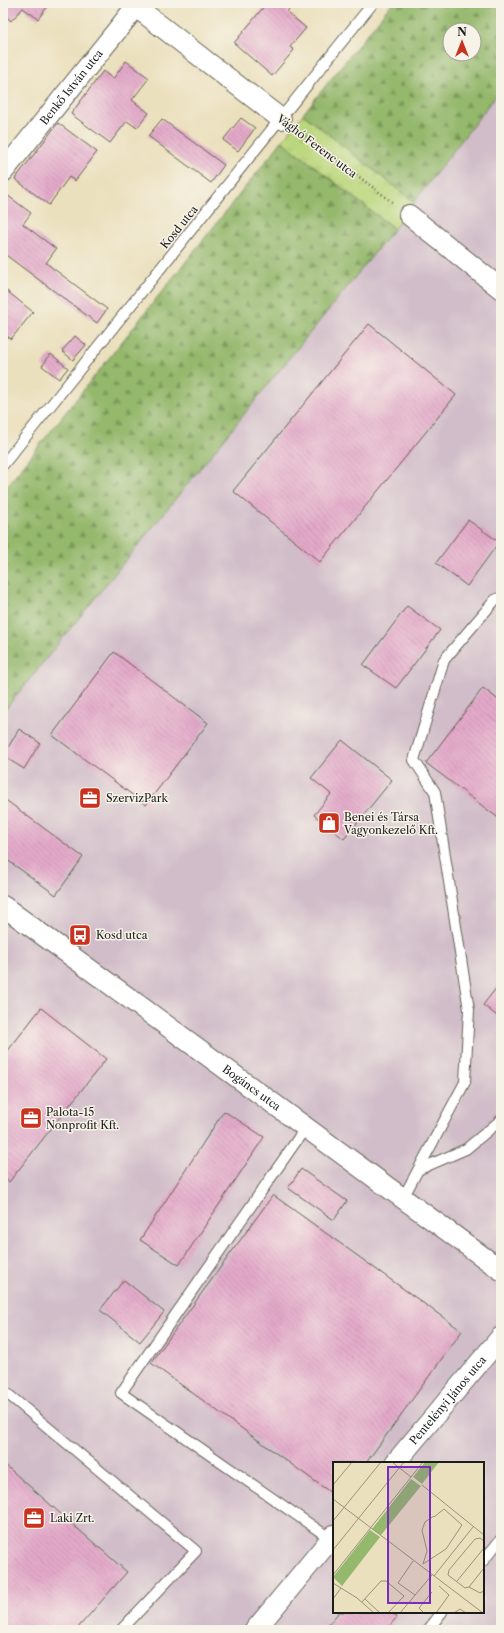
<svg xmlns="http://www.w3.org/2000/svg" width="504" height="1633" viewBox="0 0 504 1633" font-family="'Libre Caslon Text',serif">
<style>
.industrial{fill:#d1bdc9;fill-rule:evenodd}
.grass{fill:url(#grass-tufts);stroke:#6c7a4c}
.forest{fill:url(#forest-firs);stroke:#586a44;fill-rule:evenodd}
.building{fill:url(#building-back-hatch)}
.lines{fill:none;stroke-linecap:round;stroke-linejoin:round}
.lane-casing{stroke:#646154;stroke-width:12}
.street-casing{stroke:#646154;stroke-width:22}
.path{stroke:#646154;stroke-width:2.5;stroke-dasharray:1 3;stroke-linecap:butt}
.lane{stroke:#fff;stroke-width:10}
.street{stroke:#fff;stroke-width:20}
.labels{text-anchor:middle;stroke-width:3;stroke-linejoin:round;paint-order:stroke}
.street-label{font-size:11px;fill:#1c1c1c;stroke:#f7f3e8}
.poi-label{font-size:11px;fill:#1c1c1c;stroke:#f7f3e8;text-anchor:start}
.inset-road{fill:none;stroke:#98927d;stroke-width:1}
.view{fill:#7b2cbf;fill-opacity:0.15;stroke:#7b2cbf;stroke-width:2}
.inset-edge{fill:none;stroke:#1c1c1c;stroke-width:2}
</style>
<defs>
<pattern id="grass-tufts" width="24" height="20" patternUnits="userSpaceOnUse"><rect width="24" height="20" fill="#bbd77d"/><path d="M3 7l-1-3M5 7V3M7 7l1-3M15 17l-1-3M17 17v-4M19 17l1-3" fill="none" stroke="#a0b86b"/></pattern>
<pattern id="forest-firs" width="22" height="20" patternUnits="userSpaceOnUse"><rect width="22" height="20" fill="#94b86c"/><path d="M5 1l3.5 6h-7zM16 11l3.5 6h-7z" fill="#789558"/></pattern>
<pattern id="building-back-hatch" width="6" height="6" patternUnits="userSpaceOnUse"><rect width="6" height="6" fill="#e3a9c9"/><path d="M-1 5l2 2M0 0l6 6M5-1l2 2" fill="none" stroke="#c291ac"/></pattern>
</defs>
<rect width="100%" height="100%" fill="#f7f3e8"/>
<filter id="ink" filterUnits="userSpaceOnUse"><feTurbulence type="fractalNoise" baseFrequency=".025" numOctaves="2"/><feDisplacementMap in="SourceGraphic" scale="8" xChannelSelector="R" yChannelSelector="G"/><feConvolveMatrix kernelMatrix="1 2 1 2 8 2 1 2 1" color-interpolation-filters="sRGB"/></filter>
<filter id="wash" filterUnits="userSpaceOnUse"><feTurbulence type="fractalNoise" baseFrequency=".012" numOctaves="4" result="noise"/><feDisplacementMap in="SourceGraphic" scale="16" xChannelSelector="R" yChannelSelector="G"/><feGaussianBlur stdDeviation="0.9" result="paint"/><feColorMatrix in="noise" values="0 0 0 0 0 0 0 0 0 0 0 0 0 0 0 0 0 1.4 0 .05"/><feComposite in="paint" operator="in"/></filter>
<g filter="url(#wash)">
<rect width="100%" height="100%" fill="#ebe0bd"/>
<path class="industrial" d="M 501,89 L 501,1630 L 3,1630 L 3,712 L 394,229 ZM 334,1463 L 483,1463 L 483,1612 L 334,1612 Z"/>
<path class="grass" d="M 303,114 L 414,202 L 394,229 L 282,141 Z"/>
<g class="forest">
<path d="M 392,3 L 501,3 L 501,89 L 414,202 L 303,114 ZM 450,30 L 474,30 L 474,54 L 450,54 Z"/>
<path d="M 282,141 L 394,229 L 3,712 L 3,491 Z"/>
</g>
<g id="blocks">
<g class="building">
<path d="M 3,3 L 50,3 L 38,19 L 23,8 L 11,21 L 3,14 Z"/>
<path d="M 267,3 L 282,3 L 289,9 L 287,12 L 306,28 L 290,47 L 294,50 L 272,76 L 234,43 Z"/>
<path d="M 126,61 L 149,78 L 132,100 L 149,113 L 137,128 L 127,121 L 110,143 L 71,114 L 103,71 L 113,79 Z"/>
<path d="M 241,118 L 255,128 L 238,151 L 223,140 Z"/>
<path d="M 162,119 L 224,165 L 211,183 L 148,136 Z"/>
<path d="M 58,123 L 97,152 L 75,181 L 69,177 L 49,205 L 15,179 Z"/>
<path d="M 3,192 L 31,213 L 23,224 L 56,249 L 46,263 L 107,309 L 97,323 L 3,253 Z"/>
<path d="M 3,288 L 33,312 L 11,339 L 3,333 Z"/>
<path d="M 369,324 L 456,395 L 320,562 L 233,491 Z"/>
<path d="M 75,336 L 86,345 L 73,360 L 62,351 Z"/>
<path d="M 51,354 L 68,368 L 59,379 L 42,366 Z"/>
<path d="M 468,520 L 499,542 L 467,586 L 436,563 Z"/>
<path d="M 407,606 L 440,630 L 396,688 L 363,665 Z"/>
<path d="M 114,652 L 208,723 L 146,805 L 52,735 Z"/>
<path d="M 483,688 L 501,702 L 501,820 L 426,763 Z"/>
<path d="M 19,729 L 40,743 L 24,769 L 3,756 Z"/>
<path d="M 342,740 L 392,780 L 344,839 L 314,815 L 331,794 L 311,778 Z"/>
<path d="M 3,798 L 83,857 L 56,895 L 3,857 Z"/>
<path d="M 501,982 L 501,1019 L 483,1005 Z"/>
<path d="M 41,1008 L 106,1059 L 9,1182 L 3,1177 L 3,1057 Z"/>
<path d="M 224,1111 L 264,1137 L 179,1265 L 140,1240 Z"/>
<path d="M 301,1169 L 347,1201 L 334,1220 L 288,1188 Z"/>
<path d="M 273,1195 L 462,1331 L 366,1463 L 334,1463 L 334,1495 L 151,1363 Z"/>
<path d="M 124,1280 L 164,1312 L 140,1342 L 100,1310 Z"/>
<path d="M 3,1463 L 127,1572 L 76,1630 L 3,1630 Z"/>
<path d="M 339,1612 L 390,1612 L 397,1617 L 386,1630 L 324,1630 Z"/>
</g>
</g>
</g>
<g filter="url(#ink)">
<use href="#blocks" fill-opacity="0" stroke="#646154" stroke-width="1"/>
<g class="lines">
<g class="lane-casing">
<g id="lane">
<path d="M 3,465 L 373,3"/>
<path d="M 306,1127 L 121,1393 L 331,1539"/>
<path d="M 420,1169 L 466,1149 L 501,1120"/>
<path d="M 403,1198 L 465,1082 L 469,1010 L 435,792 L 414,760 L 444,660 L 495,600 L 501,597"/>
<path d="M 3,1390 L 196,1551 L 121,1630"/>
<path d="M 483,1561 L 501,1539"/>
<path d="M 428,1630 L 442,1612"/>
</g>
</g>
<g class="street-casing">
<g id="street">
<path d="M 131,3 L 281,119"/>
<path id="s1" d="M 3,172 L 139,3"/>
<path d="M 409,215 L 501,289"/>
<path id="s2" d="M 3,906 L 501,1270"/>
<path id="s3" d="M 395,1463 L 501,1337"/>
<path d="M 255,1630 L 334,1535"/>
</g>
</g>
<path class="path" d="M 299,131 L 392,202"/>
<use href="#lane" class="lane"/>
<use href="#street" class="street"/>
</g>
</g>
<defs>
<g id="office-square" transform="scale(1.15)"><rect x="-9" y="-9" width="18" height="18" rx="4" fill="#c8321e" stroke="#f7f3e8"/><path d="M-6-3h4V-5.5h4V-3h4V5H-6ZM-1-4.5V-3h2v-1.5ZM-6 0V1H6V0Z" fill="#fff"/></g>
<g id="shop-square" transform="scale(1.15)"><rect x="-9" y="-9" width="18" height="18" rx="4" fill="#c8321e" stroke="#f7f3e8"/><path d="M-5-2.5h2.3a2.7 3.5 0 0 1 5.4 0H5L5.5 6h-11ZM-1.5-2.5h3a1.5 2.3 0 0 0-3 0Z" fill="#fff"/></g>
<g id="bus-square" transform="scale(1.15)"><rect x="-9" y="-9" width="18" height="18" rx="4" fill="#c8321e" stroke="#f7f3e8"/><path d="M-5-6H5V4H4V6H2V4H-2V6H-4V4H-5ZM-3.5-4V0h7V-4ZM-3.5 1.2v1.5H-2V1.2ZM2 1.2v1.5H3.5V1.2Z" fill="#fff"/></g>
</defs>
<g fill-rule="evenodd">
<use href="#office-square" x="90" y="798"/>
<use href="#shop-square" x="329" y="823"/>
<use href="#bus-square" x="80" y="935"/>
<use href="#office-square" x="31" y="1118"/>
<use href="#office-square" x="34" y="1518"/>
</g>
<g class="labels">
<g class="street-label">
<text dy="4" stroke="none"><textPath href="#s1" startOffset="109">Benkő István utca</textPath></text>
<text transform="translate(317 146) rotate(37)" y="4">Vághó Ferenc utca</text>
<text transform="translate(179 227) rotate(-51)" y="4">Kosd utca</text>
<text dy="4" stroke="none"><textPath href="#s2" startOffset="308">Bogáncs utca</textPath></text>
<text dy="4" stroke="none"><textPath href="#s3" startOffset="82">Pentelényi János utca</textPath></text>
</g>
<g class="poi-label">
<text x="106" y="802">SzervizPark</text>
<text x="344" y="821">Benei és Társa<tspan x="344" dy="13">Vagyonkezelő Kft.</tspan></text>
<text x="96" y="939">Kosd utca</text>
<text x="46" y="1116">Palota-15<tspan x="46" dy="13">Nonprofit Kft.</tspan></text>
<text x="50" y="1522">Laki Zrt.</text>
</g>
</g>
<g transform="translate(333 1462)">
<rect width="151" height="151" fill="#ebe0bd"/>
<path d="M 92,0 L 106,0 L 89,22 L 80,15 ZM 78,17 L 88,24 L 48,73 L 39,67 ZM 37,68 L 47,75 L 9,124 L 0,115 Z" fill="#94b86c"/>
<path class="inset-road" d="M 59,0 L 78,15M 0,23 L 19,0M 89,23 L 151,73M 0,37 L 150,151M 0,59 L 48,0M 151,79 L 147,76 L 142,77 L 116,108 L 115,113 L 132,126 L 136,125 L 151,106M 0,88 L 71,0M 80,99 L 65,121 L 82,133M 90,102 L 113,87 L 129,63 L 111,47 L 101,55M 90,102 L 94,89 L 89,68 L 92,60 L 101,54M 0,113 L 90,0M 101,114 L 140,65M 124,119 L 151,86M 0,121 L 24,136 L 41,151M 136,125 L 147,131 L 151,129M 0,137 L 8,126M 32,137 L 47,151M 29,140 L 48,119 L 53,119 L 71,134 L 55,151M 67,151 L 99,113M 91,151 L 86,146 L 99,130M 103,151 L 116,133 L 106,124M 121,151 L 127,147 L 133,151"/>
<path class="view" d="M 55,5 L 97,5 L 97,141 L 55,141 Z"/>
<rect width="151" height="151" class="inset-edge"/>
</g>
<rect width="504" height="1633" fill="none" stroke="#f7f3e8" stroke-width="16"/>
<g transform="translate(462 42)"><circle r="19" fill="#f7f3e8" stroke="#9f9d96"/>
<path d="M0-3L7 15L0 10L-7 15Z" fill="#c8321e"/>
<text y="-6" font-size="11" font-weight="bold" text-anchor="middle" fill="#1c1c1c">N</text>
</g>
</svg>
